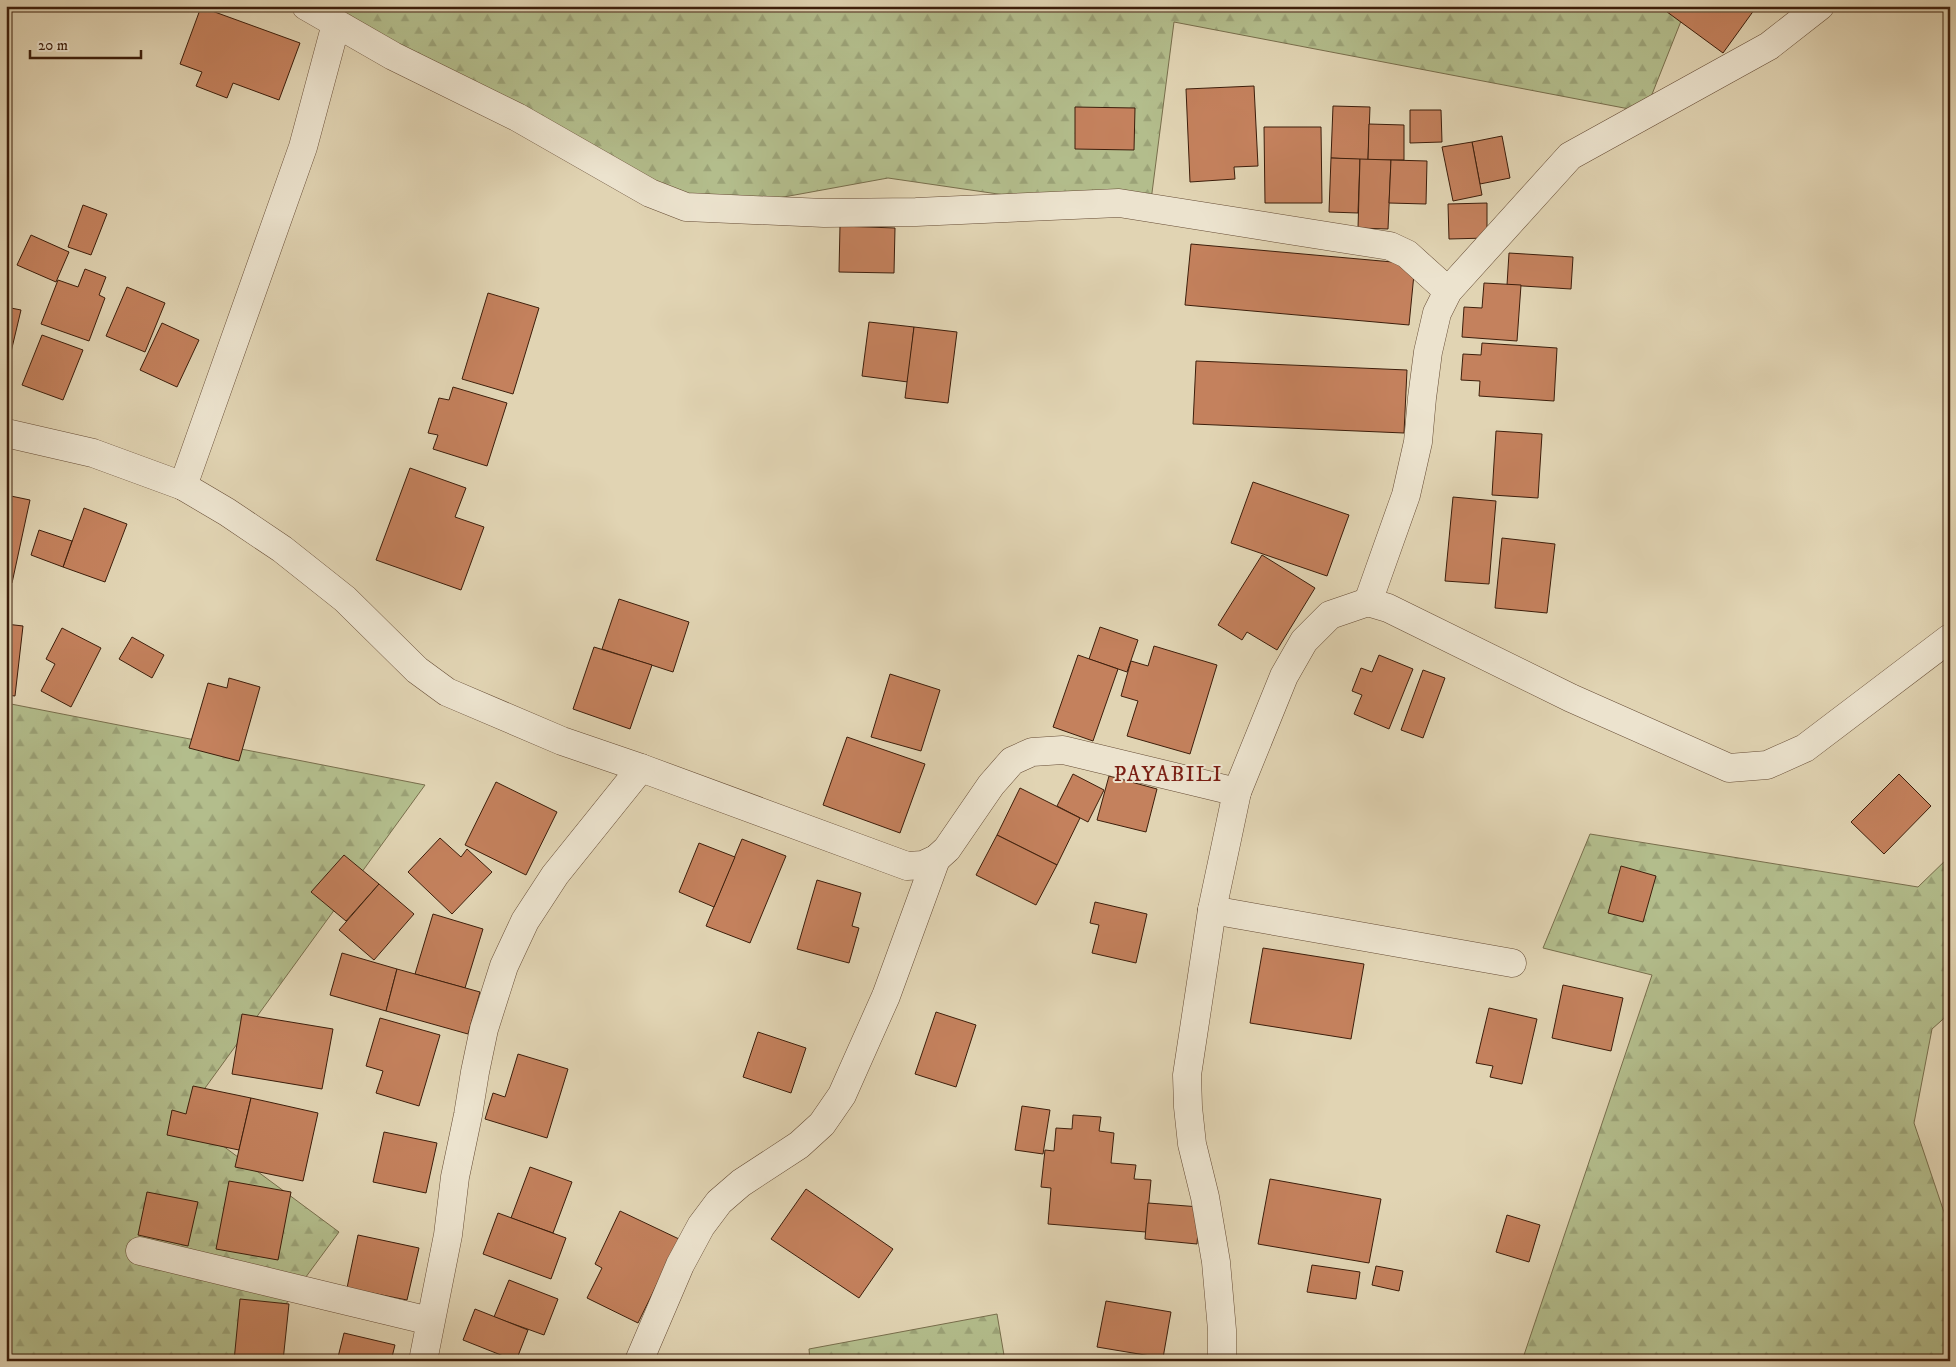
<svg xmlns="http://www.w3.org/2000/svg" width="1956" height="1367" viewBox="0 0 1956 1367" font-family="'IM FELL DW Pica',serif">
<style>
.forest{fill:url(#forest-firs);stroke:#786e4c}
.building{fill:#c4815d;stroke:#3d1e0b}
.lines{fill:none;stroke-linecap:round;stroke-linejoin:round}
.minor-casing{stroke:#664c35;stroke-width:29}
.minor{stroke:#ece3ce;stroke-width:28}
.labels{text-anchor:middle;stroke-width:4;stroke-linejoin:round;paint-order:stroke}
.quarter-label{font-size:22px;letter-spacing:1px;fill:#7a1f14;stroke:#ece3ce}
</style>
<defs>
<pattern id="forest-firs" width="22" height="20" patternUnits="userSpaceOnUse" patternTransform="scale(1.25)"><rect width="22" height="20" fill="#b3bd8c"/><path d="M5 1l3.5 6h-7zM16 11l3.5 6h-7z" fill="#9ba277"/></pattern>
</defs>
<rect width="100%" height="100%" fill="#e1d4b3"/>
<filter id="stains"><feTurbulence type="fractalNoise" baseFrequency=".004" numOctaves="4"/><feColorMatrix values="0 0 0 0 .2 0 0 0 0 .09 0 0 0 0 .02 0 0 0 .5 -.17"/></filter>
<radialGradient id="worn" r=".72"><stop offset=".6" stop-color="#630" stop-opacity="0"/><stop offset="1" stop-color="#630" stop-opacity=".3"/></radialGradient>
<g class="forest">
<path d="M 326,6 L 1687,6 L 1645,112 L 1174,22 L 1149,216 L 888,178 L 707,211 Z"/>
<path d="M 6,703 L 425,785 L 184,1117 L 339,1232 L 244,1361 L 6,1361 Z"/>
<path d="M 1590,834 L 1918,887 L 1950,856 L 1950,1013 L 1932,1029 L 1914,1123 L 1950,1230 L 1950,1361 L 1522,1361 L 1652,975 L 1543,948 Z"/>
<path d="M 997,1314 L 1005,1361 L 810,1361 L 809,1349 Z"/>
</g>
<g class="building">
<path d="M 1659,6 L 1757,6 L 1723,53 Z"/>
<path d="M 201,7 L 300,43 L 279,100 L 233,83 L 227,98 L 196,86 L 202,72 L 180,64 Z"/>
<path d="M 1254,86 L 1258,166 L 1234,167 L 1235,179 L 1190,182 L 1186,89 Z"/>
<path d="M 1333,106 L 1370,107 L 1368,160 L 1331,158 Z"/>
<path d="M 1075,107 L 1135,108 L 1134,150 L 1075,149 Z"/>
<path d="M 1410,110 L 1441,110 L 1442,142 L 1410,143 Z"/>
<path d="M 1369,124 L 1404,125 L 1404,160 L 1368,160 Z"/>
<path d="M 1264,127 L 1321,127 L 1322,203 L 1265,203 Z"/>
<path d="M 1502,136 L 1510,178 L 1480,184 L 1472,142 Z"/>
<path d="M 1472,142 L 1482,195 L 1453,201 L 1442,147 Z"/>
<path d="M 1331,158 L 1360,159 L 1358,213 L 1329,212 Z"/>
<path d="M 1360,159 L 1391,160 L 1388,229 L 1358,228 Z"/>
<path d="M 1391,160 L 1427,161 L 1426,204 L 1389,203 Z"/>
<path d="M 1487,203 L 1487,238 L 1449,239 L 1448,204 Z"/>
<path d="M 83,205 L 107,214 L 91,255 L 68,247 Z"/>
<path d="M 840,226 L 895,228 L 894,273 L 839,272 Z"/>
<path d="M 31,235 L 69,252 L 56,282 L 17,265 Z"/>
<path d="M 1191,244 L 1415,264 L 1409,325 L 1185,305 Z"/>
<path d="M 1509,253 L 1573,257 L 1571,289 L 1507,285 Z"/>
<path d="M 85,269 L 106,277 L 99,295 L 105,298 L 89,341 L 41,324 L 58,280 L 78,287 Z"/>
<path d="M 1484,283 L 1521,285 L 1517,341 L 1462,337 L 1464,307 L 1482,308 Z"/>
<path d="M 127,287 L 165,303 L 145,352 L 106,336 Z"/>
<path d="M 488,293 L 539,308 L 513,394 L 462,379 Z"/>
<path d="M 6,307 L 21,310 L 11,352 L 6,351 Z"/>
<path d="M 869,322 L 914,327 L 908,382 L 862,376 Z"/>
<path d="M 162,323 L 199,340 L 177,387 L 140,370 Z"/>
<path d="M 914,327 L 957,332 L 948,403 L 905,398 Z"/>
<path d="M 42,335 L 83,350 L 63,400 L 22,385 Z"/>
<path d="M 1482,343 L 1557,348 L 1554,401 L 1479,396 L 1480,381 L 1461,380 L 1463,354 L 1481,355 Z"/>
<path d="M 1196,361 L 1407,370 L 1404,433 L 1193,424 Z"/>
<path d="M 453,387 L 507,403 L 487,466 L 433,449 L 438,435 L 428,433 L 439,398 L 449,400 Z"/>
<path d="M 1496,431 L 1542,434 L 1538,498 L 1492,495 Z"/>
<path d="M 410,468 L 466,488 L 455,517 L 484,527 L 461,590 L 376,560 Z"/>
<path d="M 1253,482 L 1349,515 L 1327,576 L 1231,543 Z"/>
<path d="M 6,495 L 30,500 L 12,583 L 6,582 Z"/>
<path d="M 1453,497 L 1496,501 L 1489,584 L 1445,581 Z"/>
<path d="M 84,508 L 127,524 L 105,582 L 63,567 Z"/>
<path d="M 39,530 L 72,541 L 63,567 L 31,555 Z"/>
<path d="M 1502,538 L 1555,544 L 1547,613 L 1495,608 Z"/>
<path d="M 1262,555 L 1315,588 L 1277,650 L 1247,632 L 1242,640 L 1218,625 Z"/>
<path d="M 619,599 L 689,622 L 673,672 L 602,649 Z"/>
<path d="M 6,624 L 23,626 L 15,696 L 6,695 Z"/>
<path d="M 1100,627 L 1138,640 L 1127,672 L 1089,659 Z"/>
<path d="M 62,628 L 101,648 L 71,707 L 41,691 L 55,664 L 46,659 Z"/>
<path d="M 132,637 L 164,655 L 152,678 L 119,659 Z"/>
<path d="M 1154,646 L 1217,665 L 1190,754 L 1127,736 L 1138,701 L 1121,696 L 1131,661 L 1148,666 Z"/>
<path d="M 594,647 L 652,665 L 630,729 L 573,709 Z"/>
<path d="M 1078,655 L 1118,669 L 1093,741 L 1053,727 Z"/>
<path d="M 1379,655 L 1413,669 L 1389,729 L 1354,714 L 1362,695 L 1352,691 L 1361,668 L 1372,672 Z"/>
<path d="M 1423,670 L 1445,678 L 1423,738 L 1401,730 Z"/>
<path d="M 890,674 L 940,690 L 921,751 L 871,737 Z"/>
<path d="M 229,678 L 260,687 L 239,761 L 189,748 L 208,683 L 227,688 Z"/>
<path d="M 847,737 L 925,764 L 900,833 L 823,805 Z"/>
<path d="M 1073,774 L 1104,790 L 1088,822 L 1057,806 Z"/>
<path d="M 1899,774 L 1931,806 L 1884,854 L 1851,822 Z"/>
<path d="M 1109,776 L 1157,789 L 1146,832 L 1097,820 Z"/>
<path d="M 496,782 L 557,812 L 526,875 L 465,845 Z"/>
<path d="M 1020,788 L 1080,818 L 1057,865 L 997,835 Z"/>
<path d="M 997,835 L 1057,865 L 1036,905 L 976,875 Z"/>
<path d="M 440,838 L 461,857 L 467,849 L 492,872 L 452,914 L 408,872 Z"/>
<path d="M 742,839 L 786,856 L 750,943 L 706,926 Z"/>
<path d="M 699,843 L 735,857 L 714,907 L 679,892 Z"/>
<path d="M 344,855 L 379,884 L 346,921 L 311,892 Z"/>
<path d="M 1621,866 L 1656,876 L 1643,922 L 1608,913 Z"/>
<path d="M 817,880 L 861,893 L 852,926 L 859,928 L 849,963 L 797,949 Z"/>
<path d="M 379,884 L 414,914 L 374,960 L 339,930 Z"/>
<path d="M 1095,902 L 1147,914 L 1136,963 L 1092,953 L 1099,925 L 1090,923 Z"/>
<path d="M 433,914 L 483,929 L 465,988 L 415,974 Z"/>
<path d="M 1263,948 L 1364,964 L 1351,1039 L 1250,1023 Z"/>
<path d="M 342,953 L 397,969 L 386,1011 L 330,995 Z"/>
<path d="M 397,969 L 480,992 L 468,1034 L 386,1011 Z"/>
<path d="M 1563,985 L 1623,998 L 1611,1051 L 1552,1038 Z"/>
<path d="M 1489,1008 L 1537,1019 L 1522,1084 L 1490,1077 L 1493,1066 L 1476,1063 Z"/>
<path d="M 936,1012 L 976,1025 L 956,1087 L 915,1074 Z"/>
<path d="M 242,1014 L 333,1029 L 322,1089 L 232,1074 Z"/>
<path d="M 380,1018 L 440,1035 L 419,1106 L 376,1093 L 383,1071 L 366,1066 Z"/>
<path d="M 758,1032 L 806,1048 L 791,1093 L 743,1077 Z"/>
<path d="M 518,1054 L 568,1069 L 547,1138 L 485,1119 L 493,1093 L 505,1097 Z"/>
<path d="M 193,1086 L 251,1098 L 239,1150 L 167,1135 L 172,1110 L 186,1114 Z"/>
<path d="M 251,1098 L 318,1113 L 303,1181 L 235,1167 Z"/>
<path d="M 1022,1106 L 1050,1110 L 1043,1154 L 1015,1150 Z"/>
<path d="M 1073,1115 L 1101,1117 L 1099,1131 L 1114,1133 L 1111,1163 L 1136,1165 L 1134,1179 L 1151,1180 L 1146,1232 L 1048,1224 L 1051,1188 L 1041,1187 L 1045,1150 L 1054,1151 L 1056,1128 L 1072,1129 Z"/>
<path d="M 384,1132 L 437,1143 L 426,1193 L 373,1182 Z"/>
<path d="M 530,1167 L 572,1182 L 553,1233 L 511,1218 Z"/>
<path d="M 1270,1179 L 1381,1199 L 1369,1263 L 1258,1244 Z"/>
<path d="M 229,1181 L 291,1192 L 278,1260 L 216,1249 Z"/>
<path d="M 806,1189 L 893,1249 L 859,1298 L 771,1239 Z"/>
<path d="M 147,1192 L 198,1202 L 188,1246 L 138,1235 Z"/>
<path d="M 1148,1203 L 1200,1207 L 1197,1244 L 1145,1239 Z"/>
<path d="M 620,1211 L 679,1239 L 638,1323 L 587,1298 L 602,1268 L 595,1264 Z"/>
<path d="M 498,1213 L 566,1238 L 551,1279 L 483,1254 Z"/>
<path d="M 1507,1215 L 1540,1225 L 1529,1262 L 1496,1252 Z"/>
<path d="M 358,1235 L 419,1248 L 407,1300 L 347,1288 Z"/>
<path d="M 1312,1265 L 1360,1272 L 1356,1299 L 1307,1292 Z"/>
<path d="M 1376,1266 L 1403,1271 L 1399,1291 L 1372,1285 Z"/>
<path d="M 509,1280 L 558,1299 L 544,1335 L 494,1317 Z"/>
<path d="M 240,1299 L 289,1304 L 283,1361 L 234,1361 Z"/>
<path d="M 1106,1301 L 1171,1312 L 1163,1358 L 1097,1347 Z"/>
<path d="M 475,1309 L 528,1330 L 516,1361 L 463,1340 Z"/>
<path d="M 344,1333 L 395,1345 L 391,1361 L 337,1361 Z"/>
</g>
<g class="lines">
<g class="minor-casing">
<g id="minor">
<path d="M 306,6 L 393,56 L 517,117 L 650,193 L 686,207 L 824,213 L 916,212 L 1119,203 L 1390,246 L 1407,254 L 1448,291"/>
<path d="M 6,433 L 93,453 L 183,486 L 227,512 L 282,549 L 345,599 L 417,670 L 447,692 L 562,741 L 641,768 L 907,866 L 923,865 L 936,859 L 947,849 L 991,785 L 1012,761 L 1032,752 L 1063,750 L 1237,792 L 1284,676 L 1304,641 L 1330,615 L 1368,602 L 1388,608 L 1571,698 L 1729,768 L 1767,765 L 1805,748 L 1950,638"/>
<path d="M 183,486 L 303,147 L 336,24"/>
<path d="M 1368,602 L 1406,495 L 1418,442 L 1422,398 L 1428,352 L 1437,313 L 1448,291 L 1570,156 L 1769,46 L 1820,6"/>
<path d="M 1212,910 L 1512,963"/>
<path d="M 140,1251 L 430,1321"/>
<path d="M 423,1361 L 448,1235 L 455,1177 L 468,1115 L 475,1072 L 484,1029 L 504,966 L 525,921 L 555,875 L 641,768"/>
<path d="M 639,1361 L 680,1265 L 701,1226 L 719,1202 L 741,1183 L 799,1145 L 822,1124 L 842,1095 L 886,996 L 936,859"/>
<path d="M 1222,1361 L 1222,1330 L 1216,1262 L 1205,1197 L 1192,1144 L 1188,1107 L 1187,1075 L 1212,910 L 1237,792"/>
</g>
</g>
<use href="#minor" class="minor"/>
</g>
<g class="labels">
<g class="quarter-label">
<text x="1168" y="781">PAYABILI</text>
</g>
</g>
<rect width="1956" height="1367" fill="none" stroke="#e1d4b3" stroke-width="25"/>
<rect x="8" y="8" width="1941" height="1352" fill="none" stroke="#3d1e0b" stroke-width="2.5"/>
<rect x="12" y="12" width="1931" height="1342" fill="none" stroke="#3d1e0b"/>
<path d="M30 50v8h111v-8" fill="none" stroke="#3d1e0b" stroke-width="2.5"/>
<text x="38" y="50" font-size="15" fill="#3d1e0b" stroke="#ece3ce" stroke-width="4" paint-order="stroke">20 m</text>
<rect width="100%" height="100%" filter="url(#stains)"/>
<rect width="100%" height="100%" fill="url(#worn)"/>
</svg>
